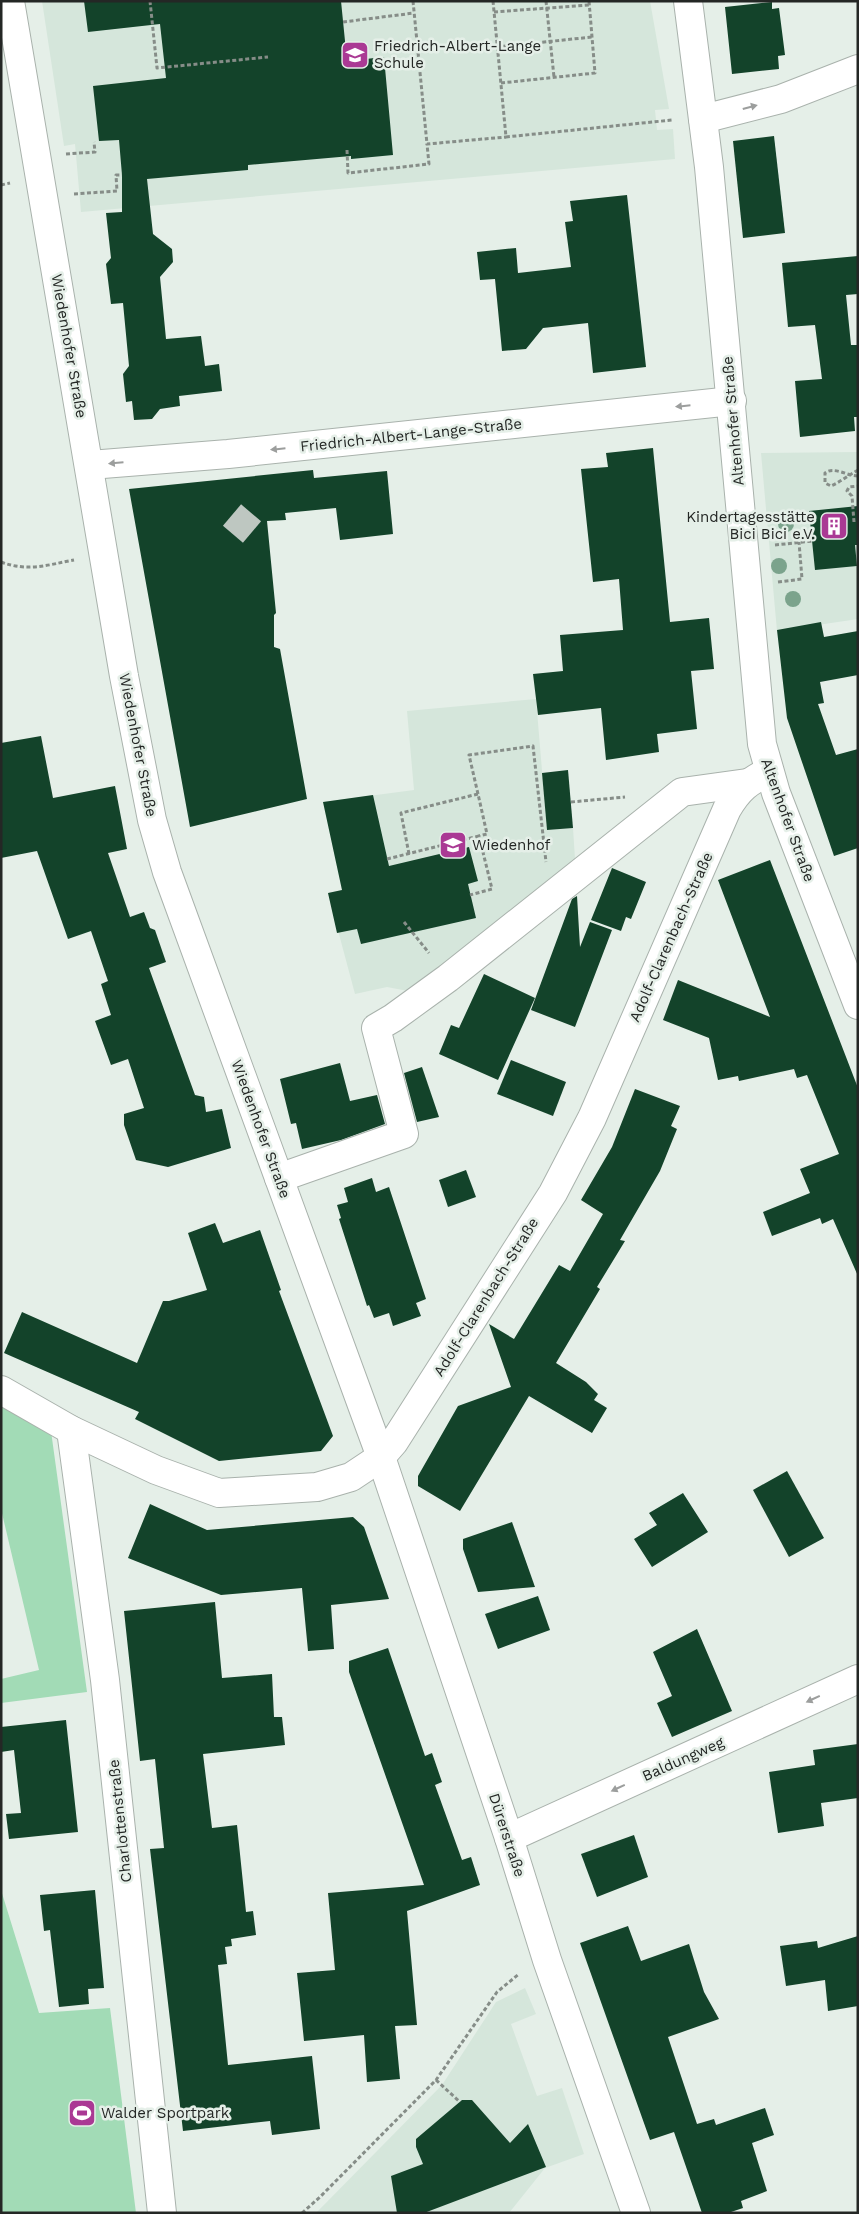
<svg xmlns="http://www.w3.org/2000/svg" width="859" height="2214" viewBox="0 0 859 2214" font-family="'Work Sans',sans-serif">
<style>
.built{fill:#d5e6db}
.pitch{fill:#a2dbb6}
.building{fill:#13432a}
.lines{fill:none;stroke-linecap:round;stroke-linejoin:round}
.minor-tunnel{stroke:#bec7c1;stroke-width:28;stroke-dasharray:28 14;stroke-linecap:butt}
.minor-casing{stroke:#a9b2ac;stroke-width:30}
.path{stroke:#868d88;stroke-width:3;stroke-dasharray:4 2.5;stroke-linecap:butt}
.minor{stroke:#fff;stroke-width:28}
.tree{fill:#7ba38c}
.oneway{fill:#9c9e9d}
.labels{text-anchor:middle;stroke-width:5;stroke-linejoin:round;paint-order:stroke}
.poi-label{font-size:15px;fill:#242725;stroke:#e5efe8;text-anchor:start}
.street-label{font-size:15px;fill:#242725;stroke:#e5efe8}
</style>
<rect width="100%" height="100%" fill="#e5efe8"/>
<g class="built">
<path d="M 42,1 L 650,1 L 669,109 L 655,110 L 657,130 L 673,129 L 675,159 L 81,212 L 75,144 L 64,146 Z"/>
<path d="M 858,452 L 858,619 L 777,631 L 761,453 Z"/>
<path d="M 536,699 L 547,830 L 573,828 L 575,859 L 449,966 L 408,991 L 387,987 L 355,994 L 328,893 L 342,890 L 323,802 L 414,790 L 407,711 Z"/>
<path d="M 525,1988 L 536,2014 L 511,2024 L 537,2096 L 562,2088 L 584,2154 L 545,2168 L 509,2213 L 316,2213 L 442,2085 L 496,2002 Z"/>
</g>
<g class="pitch">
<path d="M 1,1406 L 51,1431 L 87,1692 L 1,1703 L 1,1679 L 39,1670 L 1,1509 Z"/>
<path d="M 1,1890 L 39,2013 L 110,2008 L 136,2213 L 1,2213 Z"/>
</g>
<g class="building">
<path d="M 84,1 L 341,1 L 347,61 L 384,57 L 393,155 L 351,159 L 351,156 L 248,165 L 248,170 L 147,179 L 153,234 L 172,249 L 173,262 L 160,277 L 166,339 L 201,336 L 205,366 L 219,364 L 222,391 L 179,396 L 180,406 L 160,409 L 152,419 L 134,420 L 132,401 L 126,402 L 123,374 L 129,366 L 123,303 L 111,304 L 106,264 L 111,258 L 106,213 L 122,212 L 122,175 L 119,140 L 99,141 L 93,86 L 166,78 L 160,24 L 88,32 Z"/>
<path d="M 772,2 L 772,9 L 779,8 L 785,55 L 778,56 L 779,69 L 732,74 L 725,7 Z"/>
<path d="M 774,136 L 785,233 L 743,238 L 733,141 Z"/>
<path d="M 627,195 L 646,367 L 593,373 L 588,323 L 543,328 L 526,349 L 502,351 L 495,279 L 480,280 L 477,252 L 516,248 L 518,273 L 571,267 L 565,222 L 573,221 L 570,201 Z"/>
<path d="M 858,256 L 858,294 L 846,295 L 851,345 L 858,345 L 858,417 L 854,417 L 855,431 L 800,437 L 795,381 L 822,379 L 815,325 L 788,327 L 782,263 Z"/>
<path d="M 653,448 L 670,622 L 709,618 L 714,669 L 691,671 L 697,729 L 657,734 L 659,752 L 606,760 L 601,708 L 538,715 L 533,674 L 563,671 L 560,635 L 623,630 L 619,579 L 593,582 L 581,469 L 608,467 L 606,453 Z"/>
<path d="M 313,470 L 314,478 L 387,471 L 393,534 L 340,540 L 336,508 L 285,513 L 286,520 L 267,521 L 276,613 L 274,615 L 274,647 L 280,649 L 307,799 L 190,827 L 129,489 Z"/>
<path d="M 858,506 L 858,545 L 855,545 L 857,566 L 815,570 L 809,511 Z"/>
<path d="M 821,622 L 824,637 L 858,631 L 858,675 L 820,682 L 824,703 L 818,704 L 836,755 L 858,749 L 858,848 L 834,856 L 787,718 L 777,630 Z"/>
<path d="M 41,736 L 53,798 L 115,786 L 127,849 L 108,853 L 130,917 L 144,912 L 150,928 L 155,930 L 166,962 L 149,968 L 195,1095 L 204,1097 L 206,1112 L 222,1109 L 231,1148 L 168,1167 L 136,1160 L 124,1125 L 124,1114 L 144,1108 L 128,1059 L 111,1065 L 95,1021 L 111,1015 L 101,984 L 108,981 L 91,931 L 68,939 L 37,851 L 1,858 L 1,743 Z"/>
<path d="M 568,770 L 573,828 L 547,830 L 542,773 Z"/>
<path d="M 373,795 L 389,866 L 469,847 L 478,881 L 468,884 L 476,918 L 361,944 L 357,929 L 337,933 L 328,893 L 342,890 L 323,802 Z"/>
<path d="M 770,860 L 858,1088 L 858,1276 L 833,1219 L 822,1224 L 820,1218 L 772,1236 L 763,1212 L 810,1193 L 800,1169 L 839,1154 L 807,1075 L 797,1078 L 794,1069 L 739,1081 L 738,1076 L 718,1080 L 709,1038 L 663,1020 L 678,980 L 770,1017 L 718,880 Z"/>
<path d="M 612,868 L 646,882 L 631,919 L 626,917 L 621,931 L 591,920 Z"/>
<path d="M 577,896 L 580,947 L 590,922 L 612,930 L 575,1027 L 531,1010 L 572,899 Z"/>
<path d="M 484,974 L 535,998 L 498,1080 L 439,1054 L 451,1025 L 459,1028 Z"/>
<path d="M 511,1060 L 566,1082 L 553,1116 L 497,1094 Z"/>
<path d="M 340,1063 L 350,1101 L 377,1095 L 385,1124 L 341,1140 L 302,1149 L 296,1123 L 291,1124 L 280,1079 Z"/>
<path d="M 422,1067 L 439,1117 L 417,1122 L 404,1073 Z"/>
<path d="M 635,1089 L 680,1106 L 671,1126 L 677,1129 L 660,1171 L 620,1240 L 625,1241 L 597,1287 L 600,1289 L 556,1363 L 586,1382 L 598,1394 L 594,1400 L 607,1408 L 592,1433 L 529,1396 L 460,1511 L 418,1486 L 418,1476 L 458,1406 L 511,1387 L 489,1324 L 514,1339 L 559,1265 L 570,1271 L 603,1214 L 581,1200 L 612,1147 Z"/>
<path d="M 466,1170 L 476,1197 L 448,1207 L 439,1180 Z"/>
<path d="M 372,1178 L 376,1192 L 389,1187 L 426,1299 L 416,1303 L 421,1316 L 393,1326 L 389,1313 L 374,1318 L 369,1305 L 367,1306 L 339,1219 L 341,1218 L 337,1205 L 348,1202 L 344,1188 Z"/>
<path d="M 215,1223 L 223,1243 L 260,1230 L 281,1290 L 279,1291 L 333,1436 L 321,1451 L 219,1461 L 135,1419 L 139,1412 L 4,1353 L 22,1312 L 137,1363 L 163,1301 L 169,1301 L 207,1290 L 188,1233 Z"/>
<path d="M 787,1471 L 824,1538 L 789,1557 L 753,1490 Z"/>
<path d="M 683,1493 L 708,1532 L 652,1567 L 634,1539 L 657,1525 L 649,1513 Z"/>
<path d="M 150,1504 L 207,1530 L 353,1517 L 364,1527 L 389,1599 L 331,1605 L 334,1649 L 308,1651 L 302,1588 L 221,1595 L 128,1558 Z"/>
<path d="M 512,1522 L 535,1587 L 478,1592 L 463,1549 L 463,1539 Z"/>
<path d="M 538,1596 L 550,1630 L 498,1649 L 485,1614 Z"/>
<path d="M 215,1602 L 222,1678 L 272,1674 L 274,1717 L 282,1717 L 285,1745 L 203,1754 L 212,1828 L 237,1825 L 246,1912 L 253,1911 L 256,1935 L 231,1939 L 232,1946 L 225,1947 L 227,1964 L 218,1965 L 228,2065 L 312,2056 L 320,2129 L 272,2135 L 270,2121 L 183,2131 L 150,1849 L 164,1848 L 155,1759 L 140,1761 L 124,1611 Z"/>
<path d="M 697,1629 L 732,1711 L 672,1737 L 657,1703 L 672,1696 L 653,1652 Z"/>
<path d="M 388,1648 L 425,1756 L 432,1753 L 442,1782 L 435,1785 L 462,1860 L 471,1857 L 480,1885 L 407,1911 L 417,2025 L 395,2026 L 400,2079 L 367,2082 L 364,2035 L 304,2041 L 297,1973 L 335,1970 L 328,1893 L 424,1885 L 349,1672 L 349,1661 Z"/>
<path d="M 66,1720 L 78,1832 L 9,1839 L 6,1814 L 21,1813 L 14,1750 L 1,1752 L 1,1727 Z"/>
<path d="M 858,1744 L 858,1798 L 821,1803 L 824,1826 L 778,1833 L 769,1772 L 815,1765 L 813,1750 Z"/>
<path d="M 634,1835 L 648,1877 L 597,1897 L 581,1854 Z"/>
<path d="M 95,1890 L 104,1988 L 88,1989 L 89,2004 L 59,2007 L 50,1930 L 44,1931 L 40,1895 Z"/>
<path d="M 628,1926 L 641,1961 L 689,1944 L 704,1992 L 719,2019 L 668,2037 L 697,2124 L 714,2119 L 716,2125 L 765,2108 L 774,2135 L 752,2143 L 767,2191 L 741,2201 L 743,2208 L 728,2213 L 702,2213 L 674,2132 L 650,2140 L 580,1943 Z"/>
<path d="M 858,1936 L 858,2006 L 828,2011 L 825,1980 L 786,1986 L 780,1946 L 817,1941 L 818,1948 Z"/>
<path d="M 462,2100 L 472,2100 L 510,2143 L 528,2124 L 546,2167 L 424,2213 L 397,2213 L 391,2176 L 423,2164 L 416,2147 L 416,2139 Z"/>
</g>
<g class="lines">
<path class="minor-tunnel" d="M 232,515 L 252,532"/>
<g class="minor-casing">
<g id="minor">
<path d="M 10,1 L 124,676 L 152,820 L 167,872 L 381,1457 L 509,1838 L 547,1960 L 636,2213"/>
<path d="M 688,1 L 709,167 L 762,744 L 776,793 L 858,1005"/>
<path d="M 703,119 L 781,99 L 858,69"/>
<path d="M 90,465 L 228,454 L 732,401"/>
<path d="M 279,1178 L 404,1134 L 376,1028 L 393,1018 L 448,978 L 682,792 L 747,783"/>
<path d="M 1,1390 L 71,1430 L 156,1470 L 219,1493 L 317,1487 L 351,1477 L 381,1457 L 394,1442 L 553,1193 L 592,1118 L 727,809 C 739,789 748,782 769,771"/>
<path d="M 71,1430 L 105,1680 L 162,2213"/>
<path d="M 509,1838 L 858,1679"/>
</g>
</g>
<g class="path">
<path d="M 150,1 L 157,68 L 268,57"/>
<path d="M 413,1 L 427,144 L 506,137"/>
<path d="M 493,1 L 506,137 L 672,120"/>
<path d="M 546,1 L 554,77"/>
<path d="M 494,12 L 589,5"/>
<path d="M 343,22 L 414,13"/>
<path d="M 497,47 L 592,37"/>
<path d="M 501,83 L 595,73 L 589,1"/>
<path d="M 347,150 L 348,173 L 429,164 L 427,144"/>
<path d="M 66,154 L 95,152 L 94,142"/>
<path d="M 1,185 L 10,183"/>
<path d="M 74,194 L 117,191 L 116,175 L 122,175"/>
<path d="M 858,470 C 849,475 840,482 831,486 L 825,483 L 825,473 C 834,466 847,476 858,476"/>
<path d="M 854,522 L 852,496 L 847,491 L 849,487 L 858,486"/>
<path d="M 775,545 L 813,541"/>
<path d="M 1,562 C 28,572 47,565 74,560"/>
<path d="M 778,582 L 802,579 L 799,542"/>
<path d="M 478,794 L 469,755 L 533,746 L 546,862"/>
<path d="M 571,802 L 625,797"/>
<path d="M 409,854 L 401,813 L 478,794 L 487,834 L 479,836"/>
<path d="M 387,859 L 479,836 L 492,889 L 470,895"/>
<path d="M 404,922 L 429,953"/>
<path d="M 436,2080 L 460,2102"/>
<path d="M 302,2213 L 320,2197 L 436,2080 L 497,1992 L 519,1974"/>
</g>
<use href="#minor" class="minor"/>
</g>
<g class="tree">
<circle cx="786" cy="524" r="8"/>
<circle cx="779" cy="566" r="8"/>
<circle cx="793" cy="599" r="8"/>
</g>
<defs><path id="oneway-solid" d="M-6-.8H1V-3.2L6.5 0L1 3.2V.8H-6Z" transform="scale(1.25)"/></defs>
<g class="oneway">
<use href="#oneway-solid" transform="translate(750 107) rotate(-15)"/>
<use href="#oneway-solid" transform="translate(683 406) rotate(174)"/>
<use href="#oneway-solid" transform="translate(278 449) rotate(174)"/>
<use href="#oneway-solid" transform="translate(116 463) rotate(175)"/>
<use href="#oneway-solid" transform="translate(813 1699) rotate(155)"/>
<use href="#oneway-solid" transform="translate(618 1788) rotate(155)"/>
</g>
<defs>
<g id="school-square" transform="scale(1.4375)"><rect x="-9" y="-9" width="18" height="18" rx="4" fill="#aa3994" stroke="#e5efe8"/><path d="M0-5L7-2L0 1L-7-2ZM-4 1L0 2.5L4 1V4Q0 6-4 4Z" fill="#fff"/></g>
<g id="building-square" transform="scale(1.4375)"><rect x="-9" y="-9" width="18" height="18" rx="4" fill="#aa3994" stroke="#e5efe8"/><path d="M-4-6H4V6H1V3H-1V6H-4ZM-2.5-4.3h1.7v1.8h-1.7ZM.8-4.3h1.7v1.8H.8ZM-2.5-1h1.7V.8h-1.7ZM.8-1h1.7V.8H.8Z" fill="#fff"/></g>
<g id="stadium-square" transform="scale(1.4375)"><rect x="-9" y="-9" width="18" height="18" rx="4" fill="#aa3994" stroke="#e5efe8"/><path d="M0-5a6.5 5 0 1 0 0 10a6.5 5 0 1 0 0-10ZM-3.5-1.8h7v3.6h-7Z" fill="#fff"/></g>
</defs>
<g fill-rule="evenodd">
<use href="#school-square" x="355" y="55"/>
<use href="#building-square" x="834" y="526"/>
<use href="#school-square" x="453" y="845"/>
<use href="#stadium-square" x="82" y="2113"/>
</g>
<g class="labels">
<g class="poi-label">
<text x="374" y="51">Friedrich-Albert-Lange<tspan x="374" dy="17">Schule</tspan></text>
<text x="815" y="522" text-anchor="end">Kindertagesstätte<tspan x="815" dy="17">Bici Bici e.V.</tspan></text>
<text x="472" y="850">Wiedenhof</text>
<text x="101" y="2118">Walder Sportpark</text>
</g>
<g class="street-label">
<text transform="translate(69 346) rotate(80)" y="5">Wiedenhofer Straße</text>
<text transform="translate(733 421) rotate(-95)" y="5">Altenhofer Straße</text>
<text transform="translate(411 435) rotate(-6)" y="5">Friedrich-Albert-Lange-Straße</text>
<text transform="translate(138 745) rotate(79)" y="5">Wiedenhofer Straße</text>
<text transform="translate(788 820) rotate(70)" y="5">Altenhofer Straße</text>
<text transform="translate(671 937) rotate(-66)" y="5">Adolf-Clarenbach-Straße</text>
<text transform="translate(261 1129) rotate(70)" y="5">Wiedenhofer Straße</text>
<text transform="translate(486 1297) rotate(-58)" y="5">Adolf-Clarenbach-Straße</text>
<text transform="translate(683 1759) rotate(-24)" y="5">Baldungweg</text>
<text transform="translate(120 1821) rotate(-96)" y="5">Charlottenstraße</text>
<text transform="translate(507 1835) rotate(72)" y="5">Dürerstraße</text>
</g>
</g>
<rect width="859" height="2214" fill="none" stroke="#242725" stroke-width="5"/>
</svg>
